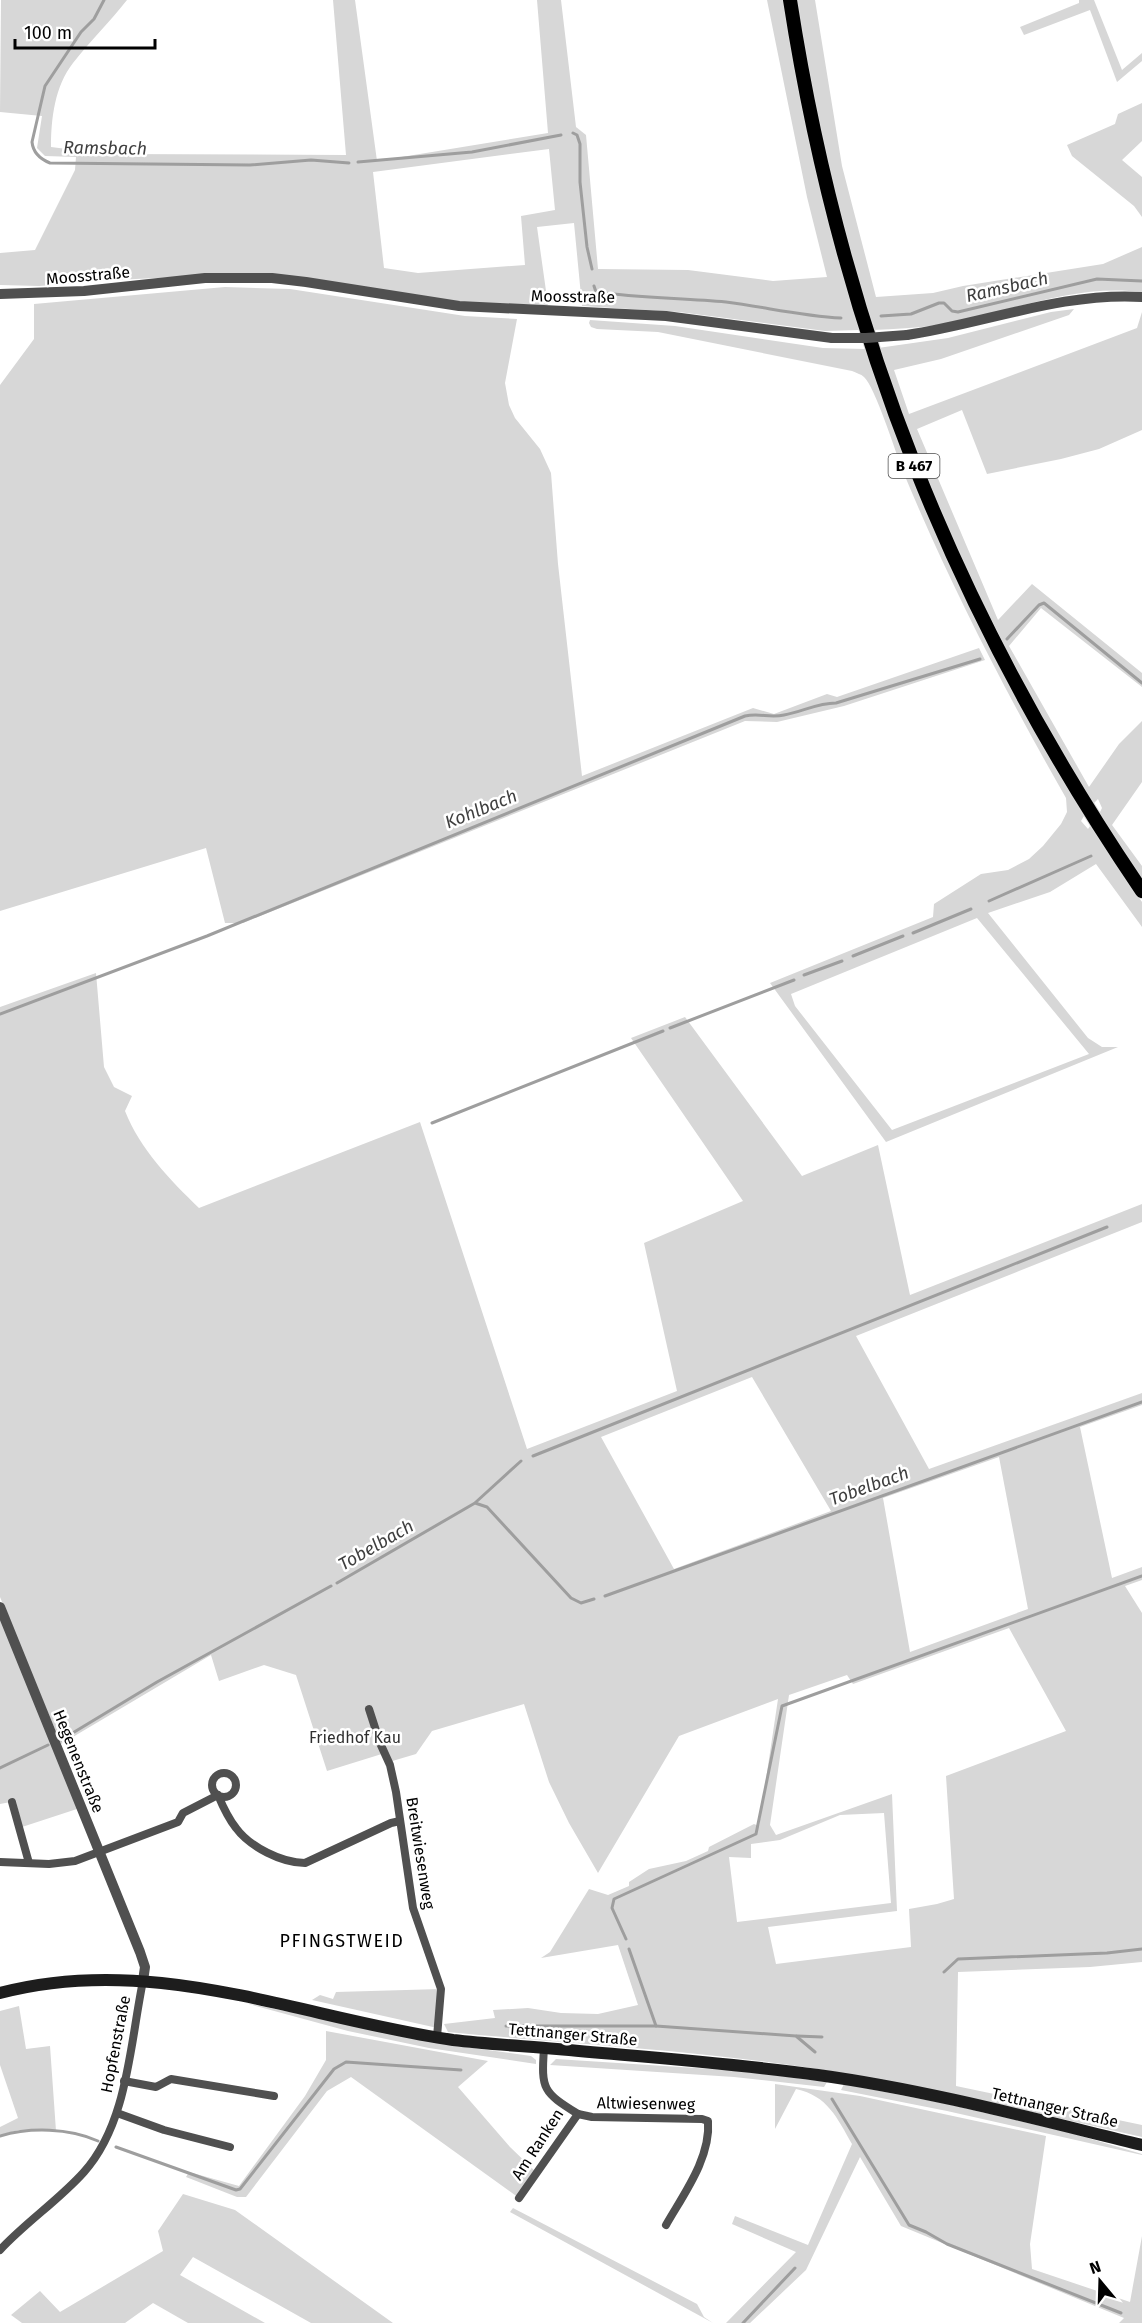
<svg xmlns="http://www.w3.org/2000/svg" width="1142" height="2323" viewBox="0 0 1142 2323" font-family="'Fira Sans',sans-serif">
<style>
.green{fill:#d7d7d7;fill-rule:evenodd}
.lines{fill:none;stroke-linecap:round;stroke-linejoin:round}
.stream{stroke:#9e9e9e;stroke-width:3}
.primary-casing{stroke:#dbdbdb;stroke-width:16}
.minor{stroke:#505050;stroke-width:8}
.tertiary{stroke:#505050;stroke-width:10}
.secondary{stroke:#1d1d1d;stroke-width:12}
.primary{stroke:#000;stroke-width:14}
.tertiary-bridge{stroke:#505050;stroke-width:10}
.labels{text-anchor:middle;stroke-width:5;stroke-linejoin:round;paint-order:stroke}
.shield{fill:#fff;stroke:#4c4c4c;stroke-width:1.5}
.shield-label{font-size:15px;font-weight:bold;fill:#000}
.street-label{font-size:16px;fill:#000;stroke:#fff}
.park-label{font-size:16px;fill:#2e2e2e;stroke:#fff}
.water-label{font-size:18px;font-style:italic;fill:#3f3f3f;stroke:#fff}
.neighbourhood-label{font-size:18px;letter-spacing:1.5px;fill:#000;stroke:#fff}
</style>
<rect width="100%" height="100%" fill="#fff"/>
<g class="green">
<path d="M 1,0 L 127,0 C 110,22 90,41 73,63 C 55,86 51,118 51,147 L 107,154 L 346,155 L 333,0 L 355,0 L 377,161 L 548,133 L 537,0 L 561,0 L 576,127 L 586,135 L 598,269 L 688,270 L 773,281 L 827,277 L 807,197 L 767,0 L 784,0 L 821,195 L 859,330 L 825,331 L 679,312 L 582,306 L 574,223 L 537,227 L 548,305 L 464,303 L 244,274 L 114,280 L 39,286 L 0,285 L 0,253 L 35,250 L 75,170 L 76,157 L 45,156 L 37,148 L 42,116 L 0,112 ZM 549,149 L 555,210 L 521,216 L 525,265 L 418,273 L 384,268 L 373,172 Z"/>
<path d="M 796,0 L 815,0 L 842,166 L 876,297 L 933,293 L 963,286 L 1103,264 L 1142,247 L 1142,292 C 1071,283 1006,314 938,325 C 916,328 895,329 873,330 L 825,158 Z"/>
<path d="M 1079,0 L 1094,0 L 1122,70 L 1142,53 L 1142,61 L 1117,82 L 1090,10 L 1024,35 L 1020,27 L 1079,3 Z"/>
<path d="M 1142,103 L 1142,141 L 1122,160 L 1142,177 L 1142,217 L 1134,206 L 1072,156 L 1067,145 L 1115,124 L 1118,114 Z"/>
<path d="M 225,287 L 290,289 L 465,316 L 517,319 L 505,383 L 509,405 L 515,418 L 540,449 L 551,473 L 558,564 L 582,776 L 753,708 L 774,714 L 827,694 L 837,697 L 979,648 L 985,660 L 844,706 L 777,722 L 745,721 L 243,923 L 225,923 L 206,848 L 0,911 L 0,385 L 34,339 L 34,304 Z"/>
<path d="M 1074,309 L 1069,315 L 941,359 L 894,370 L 909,414 L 1137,328 L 1142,312 L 1142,430 L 1099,449 L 1061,459 L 987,474 L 962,410 L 917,429 L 998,620 L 1032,584 L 1142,673 L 1142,687 L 1041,608 L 1009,646 L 1089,787 L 1119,744 L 1142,721 L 1142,782 L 1112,825 L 1142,866 L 1142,878 L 1099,814 L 1102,808 L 1098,799 L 1093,804 C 1047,728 1002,650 965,568 C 932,496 905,423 878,348 L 948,338 L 1051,312 Z"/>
<path d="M 590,320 L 675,326 L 823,348 L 865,349 C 921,513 994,668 1084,816 L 1081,821 L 1088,829 L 1090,826 L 1142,902 L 1142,927 L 1096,864 L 1050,892 L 988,913 L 1088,1038 L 1102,1047 L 1118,1047 L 886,1142 L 770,983 L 933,917 L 934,904 L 981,874 L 1008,870 L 1029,859 L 1043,846 L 1061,824 L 1067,812 L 1066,798 C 1005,691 949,583 902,469 C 895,450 875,387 864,377 C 861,374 856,373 852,371 L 658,332 L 597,329 L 591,327 L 589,323 ZM 977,918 L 1089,1054 L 892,1130 L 795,1006 L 791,994 Z"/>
<path d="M 96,973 L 104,1067 L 114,1087 L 132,1096 L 125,1111 C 140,1149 170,1180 199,1208 L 420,1122 L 527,1449 L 677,1391 L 644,1243 L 743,1201 L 631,1038 L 685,1017 L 802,1176 L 878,1145 L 910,1295 L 1142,1204 L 1142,1222 L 856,1336 L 929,1469 L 1142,1393 L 1142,1405 L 1080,1427 L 1112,1578 L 1142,1567 L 1142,1580 L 1125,1586 L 1142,1613 L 1142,1962 L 1090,1967 L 958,1972 L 956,2086 L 1142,2125 L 1142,2137 C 1034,2113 927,2087 818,2069 C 696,2050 571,2044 448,2032 L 444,2024 L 495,2018 L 493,2010 L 528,2008 L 561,2013 L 598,2014 L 638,2005 L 618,1945 L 541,1958 L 550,1952 L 589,1889 L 608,1895 L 629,1886 L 629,1882 L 649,1869 L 686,1861 L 708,1851 L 709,1847 L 754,1824 L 759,1826 L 778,1699 L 679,1736 L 598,1873 L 569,1823 L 549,1782 L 524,1704 L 432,1731 L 416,1754 L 389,1762 L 385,1753 L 327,1771 L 296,1675 L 264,1665 L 219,1681 L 211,1655 L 61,1744 L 0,1597 L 0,1007 ZM 752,1377 L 831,1511 L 674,1569 L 601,1437 ZM 999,1457 L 1028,1609 L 910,1652 L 883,1498 ZM 1009,1628 L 1066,1731 L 946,1776 L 954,1899 L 937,1904 L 909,1909 L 911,1947 L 776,1964 L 768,1927 L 897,1911 L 892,1794 L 776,1835 L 770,1825 L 789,1695 L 847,1675 L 853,1684 ZM 884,1813 L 891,1903 L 737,1922 L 729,1857 L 751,1858 L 751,1844 L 780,1840 L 840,1815 Z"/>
<path d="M 0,1617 L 80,1808 L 22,1827 L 16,1801 L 0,1804 Z"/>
<path d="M 441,1989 L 440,2025 L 433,2027 L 312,2000 L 320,1995 L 333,1999 L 336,1992 Z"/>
<path d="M 245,2003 L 458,2046 L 531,2056 L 536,2060 L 536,2064 L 429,2048 L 348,2031 Z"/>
<path d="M 19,2006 L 26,2049 L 50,2046 L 56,2131 L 19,2130 L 0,2135 L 0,2127 L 18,2118 L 0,2065 L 0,2011 Z"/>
<path d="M 326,2031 L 488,2061 L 458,2087 L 510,2147 L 537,2173 L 519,2198 L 351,2077 L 327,2091 L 246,2197 L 237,2197 L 186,2177 L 189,2172 L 239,2186 L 305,2096 L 326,2060 Z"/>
<path d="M 556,2059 L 742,2071 L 827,2082 L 824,2087 L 734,2077 L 550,2065 Z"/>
<path d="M 775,2084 L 860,2096 L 1046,2136 L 1030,2244 L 1032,2269 L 1130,2302 L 1142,2236 L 1142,2323 L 1119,2323 L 1124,2318 L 901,2226 L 860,2157 L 806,2270 L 750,2323 L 726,2323 L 796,2252 L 732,2224 L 735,2216 L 808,2245 L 852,2144 C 837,2118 828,2096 796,2089 L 775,2129 Z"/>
<path d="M 844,2084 L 947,2104 L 1071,2133 L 1142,2154 L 1142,2155 L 947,2111 L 841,2090 Z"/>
<path d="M 183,2194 L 235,2210 L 393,2323 L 311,2323 L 193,2257 L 180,2275 L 265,2323 L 188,2323 L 153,2303 L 125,2323 L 22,2323 L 11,2315 L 40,2291 L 60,2312 L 163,2251 L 158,2231 Z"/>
<path d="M 513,2208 L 697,2304 L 704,2317 L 713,2323 L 510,2212 Z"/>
</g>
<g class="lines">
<g class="stream">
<path d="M 104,0 L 94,19 L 81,32 L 45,86 L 32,142 C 33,152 40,159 50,163 L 250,165 L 311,160 L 349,163"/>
<path d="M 573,133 L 577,135 L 580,144 L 580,182 L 587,247 L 592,269"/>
<path d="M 358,162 L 472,152 L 561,135"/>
<path d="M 594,286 L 596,292 C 639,298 683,298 726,302 C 765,307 802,316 841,318"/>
<path d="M 881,316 L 911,314 L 939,303 L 944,303 L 952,311 L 958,312 L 1097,279 L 1142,281"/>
<path d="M 1007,639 L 1039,605 L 1044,603 L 1142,683"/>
<path d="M 989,901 L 1091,856"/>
<path d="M 913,933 L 971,909"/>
<path d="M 853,956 L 903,936"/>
<path d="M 804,975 L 842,961"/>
<path d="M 0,1014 L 207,936 L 745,716 C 759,713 770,718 784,715 C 802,712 817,703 836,703 L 980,659"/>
<path d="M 670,1028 L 794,980"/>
<path d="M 432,1123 L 663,1031"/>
<path d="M 533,1456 L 1107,1227"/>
<path d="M 476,1502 L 521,1461"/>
<path d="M 337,1583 L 475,1503 L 487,1507 L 571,1598 L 581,1603 L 594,1599"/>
<path d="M 605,1596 L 1142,1402"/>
<path d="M 61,1740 L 157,1682 L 331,1586"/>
<path d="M 0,1768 L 48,1745"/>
<path d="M 626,1939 L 612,1908 L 614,1899 L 756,1834 L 782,1706 L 1142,1576"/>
<path d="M 629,1949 L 656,2026"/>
<path d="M 944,1972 L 958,1959 L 1107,1953 L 1142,1949"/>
<path d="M 506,2026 L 656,2026 L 796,2036 L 815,2052"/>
<path d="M 797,2036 L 822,2037"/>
<path d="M 832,2099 L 909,2225 L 926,2232 L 947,2244 L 1121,2313"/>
<path d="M 0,2136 C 30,2127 69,2128 98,2141"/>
<path d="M 116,2147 L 236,2190 L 240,2189 L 334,2069 L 346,2062 L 461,2070"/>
<path d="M 743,2323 L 795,2268"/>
</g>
<g class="primary-casing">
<path id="primary" d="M 790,0 C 841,330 955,616 1142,891"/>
</g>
<g class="minor">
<path d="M 369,1709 L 380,1743 L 390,1765 L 396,1792 L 413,1908 L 441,1989 L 437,2037"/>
<circle cx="224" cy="1785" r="12"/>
<path d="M 12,1802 L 29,1863"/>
<path d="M 0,1862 L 49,1864 L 75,1861 L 178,1822 L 183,1813 L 218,1795 C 223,1807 228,1818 236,1828 C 250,1847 282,1863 305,1863 L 391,1823 L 400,1821"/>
<path d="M 124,2081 L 156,2087 L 171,2079 L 274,2096"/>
<path d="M 117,2113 L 164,2130 L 230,2147"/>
<path d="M 578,2114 L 592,2117 L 702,2119 L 708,2121 C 711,2158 683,2195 666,2225"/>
<path d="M 519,2198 L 578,2114 C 543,2092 541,2090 544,2048"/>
<path d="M 0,2250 C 26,2222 59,2200 84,2172 C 128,2123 130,2043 143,1981"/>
</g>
<g class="tertiary">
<path d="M 0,294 L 84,291 L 205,278 L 272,278 L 306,282 L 459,306 L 666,316 L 832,338"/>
<path d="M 907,335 C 986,323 1062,292 1142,297"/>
<path d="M 0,1607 L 140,1952 L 145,1967 L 143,1981"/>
</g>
<path class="secondary" d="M 0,1993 C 155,1952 301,2018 453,2040 C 487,2044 522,2046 557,2049 C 644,2057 731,2063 818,2075 C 927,2090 1035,2119 1142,2145"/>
<use href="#primary" class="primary"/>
<path class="tertiary-bridge" d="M 832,338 L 866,338 L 907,335"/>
</g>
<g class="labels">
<rect class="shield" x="888.5" y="454" width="51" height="24" rx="4.5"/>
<g class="shield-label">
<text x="914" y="471">B 467</text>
</g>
<g class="street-label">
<text transform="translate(88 275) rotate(-5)" y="6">Moosstraße</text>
<text transform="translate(573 296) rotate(1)" y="6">Moosstraße</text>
<text transform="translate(79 1761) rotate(68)" y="6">Hegenenstraße</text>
<text transform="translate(421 1853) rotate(81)" y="6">Breitwiesenweg</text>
<text transform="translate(573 2034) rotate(5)" y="6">Tettnanger Straße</text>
<text transform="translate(115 2044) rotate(-79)" y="6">Hopfenstraße</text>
<text transform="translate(646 2103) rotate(1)" y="6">Altwiesenweg</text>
<text transform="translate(1055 2107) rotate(13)" y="6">Tettnanger Straße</text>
<text transform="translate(537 2144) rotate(-57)" y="6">Am Ranken</text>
</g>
<g class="park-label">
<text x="355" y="1743">Friedhof Kau</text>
</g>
<g class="water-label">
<text transform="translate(105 148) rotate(1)" y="6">Ramsbach</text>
<text transform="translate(1007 287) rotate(-13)" y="6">Ramsbach</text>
<text transform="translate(481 809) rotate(-22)" y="6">Kohlbach</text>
<text transform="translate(869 1486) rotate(-20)" y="6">Tobelbach</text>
<text transform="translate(376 1545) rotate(-30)" y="6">Tobelbach</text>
</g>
<g class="neighbourhood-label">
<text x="342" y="1947">PFINGSTWEID</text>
</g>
</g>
<g transform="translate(1100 2281) rotate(341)" stroke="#ffffff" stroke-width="4.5" paint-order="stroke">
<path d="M0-4.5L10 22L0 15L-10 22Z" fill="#000000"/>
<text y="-9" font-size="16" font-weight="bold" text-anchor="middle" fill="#000000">N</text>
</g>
<path d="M15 39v9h140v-9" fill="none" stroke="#000000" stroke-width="3"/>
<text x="24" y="39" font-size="18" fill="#000000" stroke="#ffffff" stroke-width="4.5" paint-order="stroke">100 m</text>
</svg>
